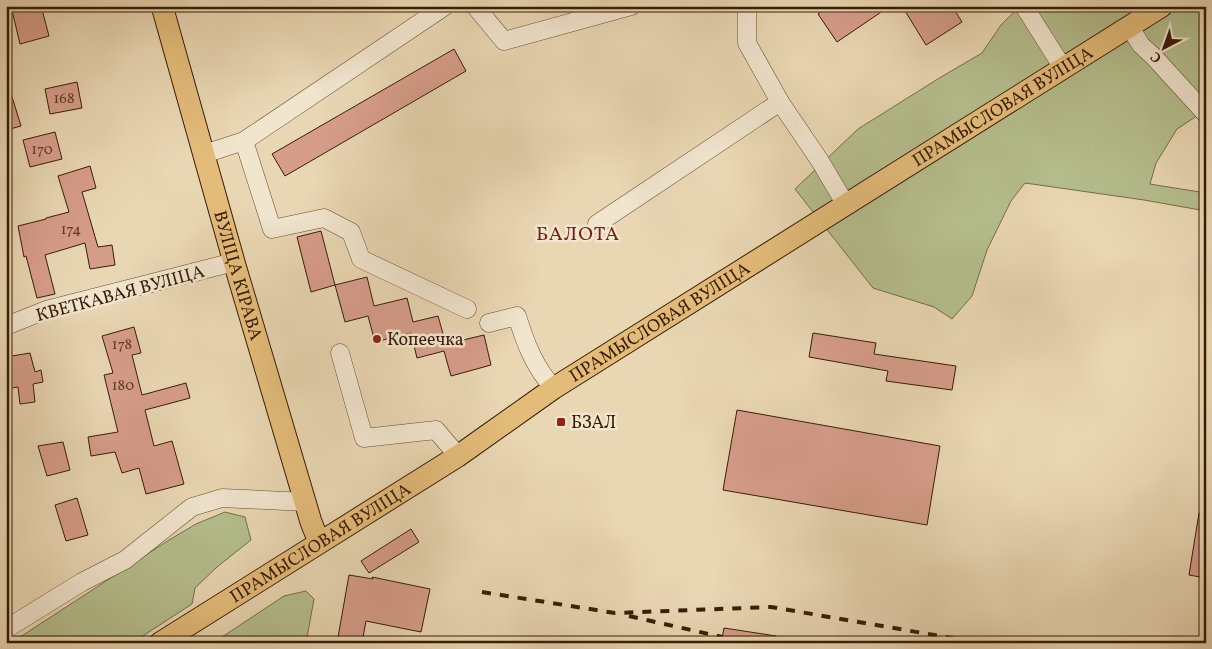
<svg xmlns="http://www.w3.org/2000/svg" width="1212" height="649" viewBox="0 0 1212 649" font-family="Vollkorn,serif">
<style>
.green{fill:#b5be8d;stroke:#766d4a}
.building{fill:#d79d8b;stroke:#381c06}
.lines{fill:none;stroke-linecap:round;stroke-linejoin:round}
.minor-casing{stroke:#644b31;stroke-width:19}
.major-casing{stroke:#381c06;stroke-width:23}
.minor{stroke:#f1e5ce;stroke-width:18}
.major{stroke:#e4bc7a;stroke-width:21}
.rail{stroke:#381c06;stroke-width:4;stroke-dasharray:9 9;stroke-linecap:butt}
.poi-dot{fill:#8f2418;stroke:#f1e5ce;stroke-width:2}
.labels{text-anchor:middle;stroke-width:5;stroke-linejoin:round;paint-order:stroke}
.number-label{font-size:15px;fill:#603c27}
.street-label{font-size:18px;fill:#381c06;stroke:#f1e5ce}
.poi-label{font-size:18px;fill:#381c06;stroke:#f1e5ce;text-anchor:start}
.quarter-label{font-size:20px;letter-spacing:1px;fill:#7a1f14;stroke:#f1e5ce}
</style>
<rect width="100%" height="100%" fill="#e9d7b3"/>
<filter id="stains"><feTurbulence type="fractalNoise" baseFrequency=".004" numOctaves="4"/><feColorMatrix values="0 0 0 0 .2 0 0 0 0 .09 0 0 0 0 .02 0 0 0 .5 -.17"/></filter>
<radialGradient id="worn" r=".72"><stop offset=".6" stop-color="#630" stop-opacity="0"/><stop offset="1" stop-color="#630" stop-opacity=".3"/></radialGradient>
<g class="green">
<path d="M 1020,6 L 1206,6 L 1206,110 L 1177,129 L 1156,163 L 1150,184 L 1206,193 L 1206,211 L 1144,200 L 1025,183 L 1011,201 L 987,250 L 972,296 L 952,319 L 934,307 L 873,288 L 795,189 L 858,129 L 941,77 L 982,53 L 1001,25 Z"/>
<path d="M 225,512 L 245,517 L 251,540 L 217,567 L 195,588 L 192,604 L 132,643 L 11,643 L 169,540 L 196,524 Z"/>
<path d="M 306,591 L 314,599 L 306,643 L 213,643 L 284,596 Z"/>
</g>
<g class="building">
<path d="M 11,6 L 41,6 L 49,36 L 20,44 Z"/>
<path d="M 829,6 L 890,6 L 837,42 L 818,14 Z"/>
<path d="M 902,6 L 952,6 L 962,22 L 926,45 Z"/>
<path d="M 454,49 L 466,71 L 285,176 L 272,154 Z"/>
<path d="M 77,82 L 82,108 L 50,114 L 45,89 Z"/>
<path d="M 6,87 L 9,87 L 21,126 L 10,129 L 6,117 Z"/>
<path d="M 55,132 L 62,159 L 30,167 L 23,140 Z"/>
<path d="M 90,166 L 96,188 L 82,192 L 98,247 L 112,245 L 115,265 L 90,269 L 85,243 L 45,255 L 55,294 L 37,298 L 26,256 L 24,257 L 18,226 L 46,219 L 46,218 L 69,212 L 58,176 Z"/>
<path d="M 321,231 L 335,285 L 311,292 L 297,237 Z"/>
<path d="M 367,277 L 374,306 L 407,298 L 413,322 L 438,316 L 446,344 L 484,335 L 491,365 L 451,376 L 444,351 L 417,358 L 411,333 L 375,342 L 368,316 L 345,322 L 335,285 Z"/>
<path d="M 134,327 L 141,353 L 132,355 L 142,395 L 186,383 L 190,398 L 145,410 L 154,446 L 172,441 L 184,484 L 146,494 L 139,468 L 122,473 L 115,452 L 91,456 L 88,437 L 118,432 L 104,375 L 113,373 L 102,336 Z"/>
<path d="M 813,333 L 876,343 L 874,354 L 956,366 L 952,390 L 886,381 L 888,371 L 809,357 Z"/>
<path d="M 30,353 L 35,372 L 41,370 L 43,382 L 33,384 L 35,402 L 20,404 L 18,387 L 6,389 L 6,357 Z"/>
<path d="M 737,410 L 940,446 L 927,525 L 723,490 Z"/>
<path d="M 63,442 L 70,470 L 47,476 L 38,446 Z"/>
<path d="M 77,498 L 88,535 L 66,541 L 55,505 Z"/>
<path d="M 1199,513 L 1206,514 L 1206,578 L 1189,575 Z"/>
<path d="M 411,529 L 419,542 L 369,573 L 361,561 Z"/>
<path d="M 349,575 L 373,579 L 372,577 L 430,589 L 421,632 L 366,621 L 362,643 L 337,643 Z"/>
<path d="M 724,628 L 776,636 L 775,643 L 721,643 Z"/>
</g>
<g class="lines">
<g class="minor-casing">
<g id="minor">
<path d="M 475,6 L 504,41 L 631,6"/>
<path d="M 747,6 L 747,43 L 780,102 L 820,161 L 846,205"/>
<path d="M 1024,6 L 1063,68"/>
<path d="M 1129,26 L 1141,45 L 1154,57 L 1206,114"/>
<path d="M 244,141 L 272,229 L 324,218 L 351,232 L 361,259 L 467,309"/>
<path d="M 204,154 L 244,141 L 445,6"/>
<path d="M 597,224 L 780,102"/>
<path d="M 489,323 L 517,316 C 525,342 535,369 554,388"/>
<path d="M 6,326 L 46,310 L 234,262"/>
<path d="M 340,353 L 364,438 L 436,430 L 458,456"/>
<path d="M 6,629 L 82,582 L 125,560 L 192,507 L 222,498 L 306,502"/>
</g>
</g>
<g class="major-casing">
<g id="major">
<path id="s1" d="M 162,6 L 234,262 L 311,522 L 319,542"/>
<path id="s2" d="M 160,643 L 458,456 L 554,388 L 1162,6"/>
</g>
</g>
<use href="#minor" class="minor"/>
<use href="#major" class="major"/>
<g class="rail">
<path d="M 482,592 L 615,613 L 771,607 L 981,643"/>
<path d="M 629,616 L 722,637"/>
</g>
</g>
<g class="poi-dot">
<circle cx="377" cy="339" r="5"/>
<rect x="556" y="417" width="10" height="10" rx="2.5"/>
</g>
<g class="labels">
<g class="number-label">
<text x="64" y="103">168</text>
<text x="42" y="154">170</text>
<text x="71" y="234">174</text>
<text x="122" y="349">178</text>
<text x="123" y="390">180</text>
</g>
<g class="street-label">
<text dy="6" stroke="none"><textPath href="#s2" startOffset="999">ПРАМЫСЛОВАЯ ВУЛІЦА</textPath></text>
<text dy="6" stroke="none"><textPath href="#s1" startOffset="280">ВУЛІЦА КІРАВА</textPath></text>
<text transform="translate(120 293) rotate(-15)" y="6">КВЕТКАВАЯ ВУЛІЦА</text>
<text dy="6" stroke="none"><textPath href="#s2" startOffset="594">ПРАМЫСЛОВАЯ ВУЛІЦА</textPath></text>
<text dy="6" stroke="none"><textPath href="#s2" startOffset="189">ПРАМЫСЛОВАЯ ВУЛІЦА</textPath></text>
</g>
<g class="poi-label">
<text x="387" y="345">Копеечка</text>
<text x="571" y="428">БЗАЛ</text>
</g>
<g class="quarter-label">
<text x="578" y="240">БАЛОТА</text>
</g>
</g>
<rect width="1212" height="649" fill="none" stroke="#e9d7b3" stroke-width="25"/>
<rect x="8" y="8" width="1197" height="634" fill="none" stroke="#381c06" stroke-width="2.5"/>
<rect x="12" y="12" width="1187" height="624" fill="none" stroke="#381c06"/>
<g transform="translate(1164 48) rotate(221)" stroke="#f1e5ce" stroke-width="4" paint-order="stroke">
<path d="M0-4L9 19L0 12L-9 19Z" fill="#381c06"/>
<text y="-8" font-size="14" font-weight="bold" text-anchor="middle" fill="#381c06">С</text>
</g>
<rect width="100%" height="100%" filter="url(#stains)"/>
<rect width="100%" height="100%" fill="url(#worn)"/>
</svg>
